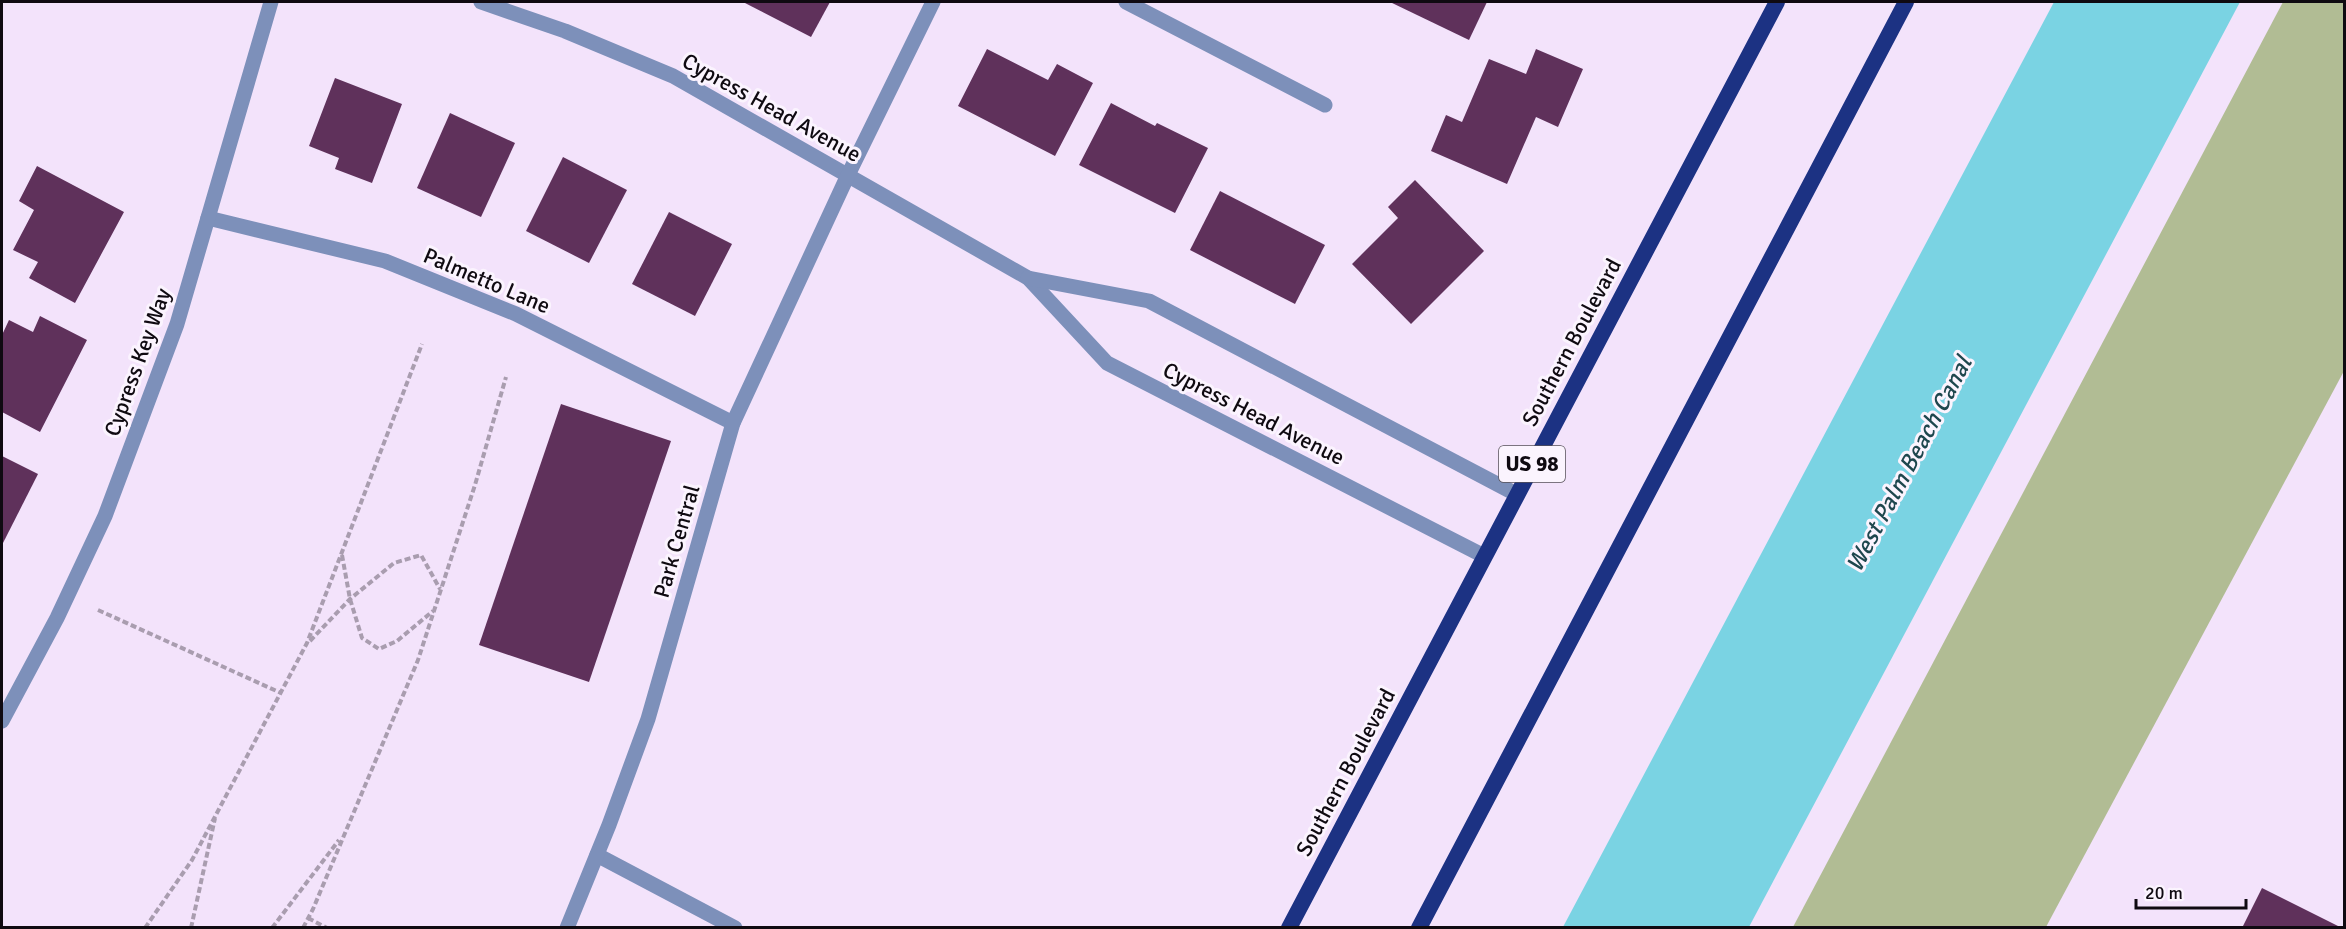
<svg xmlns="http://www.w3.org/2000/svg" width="2346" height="929" viewBox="0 0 2346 929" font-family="Signika,sans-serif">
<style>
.green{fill:#b1bc94}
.water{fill:#7ad3e3}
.building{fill:#5f315b}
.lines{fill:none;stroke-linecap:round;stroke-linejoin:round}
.path{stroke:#a99daf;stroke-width:4;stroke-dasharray:6 3;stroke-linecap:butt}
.service{stroke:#7d90ba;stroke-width:15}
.minor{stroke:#7d90ba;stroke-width:15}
.trunk{stroke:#1c3283;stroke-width:16}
.labels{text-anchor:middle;stroke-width:6;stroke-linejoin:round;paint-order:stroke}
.shield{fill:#fbf4fe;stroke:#565058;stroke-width:1.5}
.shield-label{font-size:21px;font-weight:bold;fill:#0f0a11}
.street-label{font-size:22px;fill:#0f0a11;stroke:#fbf4fe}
.water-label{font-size:24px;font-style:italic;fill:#1e474e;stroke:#fbf4fe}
</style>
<rect width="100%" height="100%" fill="#f3e3fb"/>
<path class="green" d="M 2283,2 L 2344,2 L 2344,371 L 2046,927 L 1793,927 Z"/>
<path class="water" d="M 2054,2 L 2240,2 L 1749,927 L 1563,927 Z"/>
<g class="building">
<path d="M 743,2 L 830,2 L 811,37 Z"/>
<path d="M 1390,2 L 1487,2 L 1469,40 Z"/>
<path d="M 987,49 L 1048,80 L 1057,64 L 1093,83 L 1055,156 L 958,106 Z"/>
<path d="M 1536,49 L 1583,69 L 1558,127 L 1536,117 L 1507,184 L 1431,151 L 1446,115 L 1462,122 L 1489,59 L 1526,74 Z"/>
<path d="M 335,78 L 402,104 L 372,183 L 335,169 L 339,158 L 309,146 Z"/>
<path d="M 1111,103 L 1155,126 L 1157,123 L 1208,148 L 1175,213 L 1079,165 Z"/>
<path d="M 450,113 L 515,143 L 481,217 L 417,188 Z"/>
<path d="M 563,157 L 627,190 L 589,263 L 526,231 Z"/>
<path d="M 37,166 L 124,212 L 75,303 L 29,278 L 38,262 L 13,250 L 34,210 L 19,201 Z"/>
<path d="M 1415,180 L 1484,251 L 1411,324 L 1352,264 L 1398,218 L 1388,207 Z"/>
<path d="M 1220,191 L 1325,245 L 1295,304 L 1190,250 Z"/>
<path d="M 669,212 L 732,244 L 695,316 L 632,284 Z"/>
<path d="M 40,316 L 87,340 L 40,432 L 2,412 L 2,335 L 9,320 L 33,332 Z"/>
<path d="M 561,404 L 671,441 L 589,682 L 479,645 Z"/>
<path d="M 2,456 L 38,474 L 2,545 Z"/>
<path d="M 2262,888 L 2338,926 L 2337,928 L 2242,928 Z"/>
</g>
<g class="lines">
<g class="path">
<path d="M 342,555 L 350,599 L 362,638 L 379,649 L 397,641 L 433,611"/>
<path d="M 98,610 L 281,693"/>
<path d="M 310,641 L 350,599 L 394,563 L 421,555 L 440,589"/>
<path d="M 308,918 L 327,928"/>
<path d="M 145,928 L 192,860 L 307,643 L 422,344"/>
<path d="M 191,928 L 215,818"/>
<path d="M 272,928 L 339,840"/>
<path d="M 303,928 L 313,909 L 418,660 L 475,485 L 506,377"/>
</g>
<path class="service" d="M 597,855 L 735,928"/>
<g class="minor">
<path d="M 481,2 L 565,31 L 673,76 L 1028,278 L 1107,363 L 1484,556"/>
<path d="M 1126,2 L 1325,105"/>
<path d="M 208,218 L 385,261 L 516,314 L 733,423"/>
<path d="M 1028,278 L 1149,301 L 1516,494"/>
<path d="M 2,721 L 57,618 L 105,516 L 177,324 L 271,2"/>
<path d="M 567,928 L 609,825 L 648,719 L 733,423 L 848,175 L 933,2"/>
</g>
<g class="trunk">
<path d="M 1289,928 L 1777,2"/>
<path d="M 1419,928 L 1906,2"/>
</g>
</g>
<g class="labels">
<rect class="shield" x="1499" y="446" width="66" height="36" rx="4.5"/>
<g class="shield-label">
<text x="1532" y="471">US 98</text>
</g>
<g class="street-label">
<text transform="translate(772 107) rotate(29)" y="8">Cypress Head Avenue</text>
<text transform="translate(487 280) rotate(23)" y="8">Palmetto Lane</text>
<text transform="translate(1571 342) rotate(-62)" y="8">Southern Boulevard</text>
<text transform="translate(137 362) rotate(-70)" y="8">Cypress Key Way</text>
<text transform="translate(1254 413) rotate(27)" y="8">Cypress Head Avenue</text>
<text transform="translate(676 541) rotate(-74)" y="8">Park Central</text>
<text transform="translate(1345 772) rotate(-62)" y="8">Southern Boulevard</text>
</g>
<g class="water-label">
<text transform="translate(1909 464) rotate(-62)" y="8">West Palm Beach Canal</text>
</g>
</g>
<rect width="2346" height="929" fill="none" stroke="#0f0a11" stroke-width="6"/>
<path d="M2136 899v9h110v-9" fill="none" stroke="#0f0a11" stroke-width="3"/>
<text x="2145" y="899" font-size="18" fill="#0f0a11" stroke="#fbf4fe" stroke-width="4.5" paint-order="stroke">20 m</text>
</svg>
